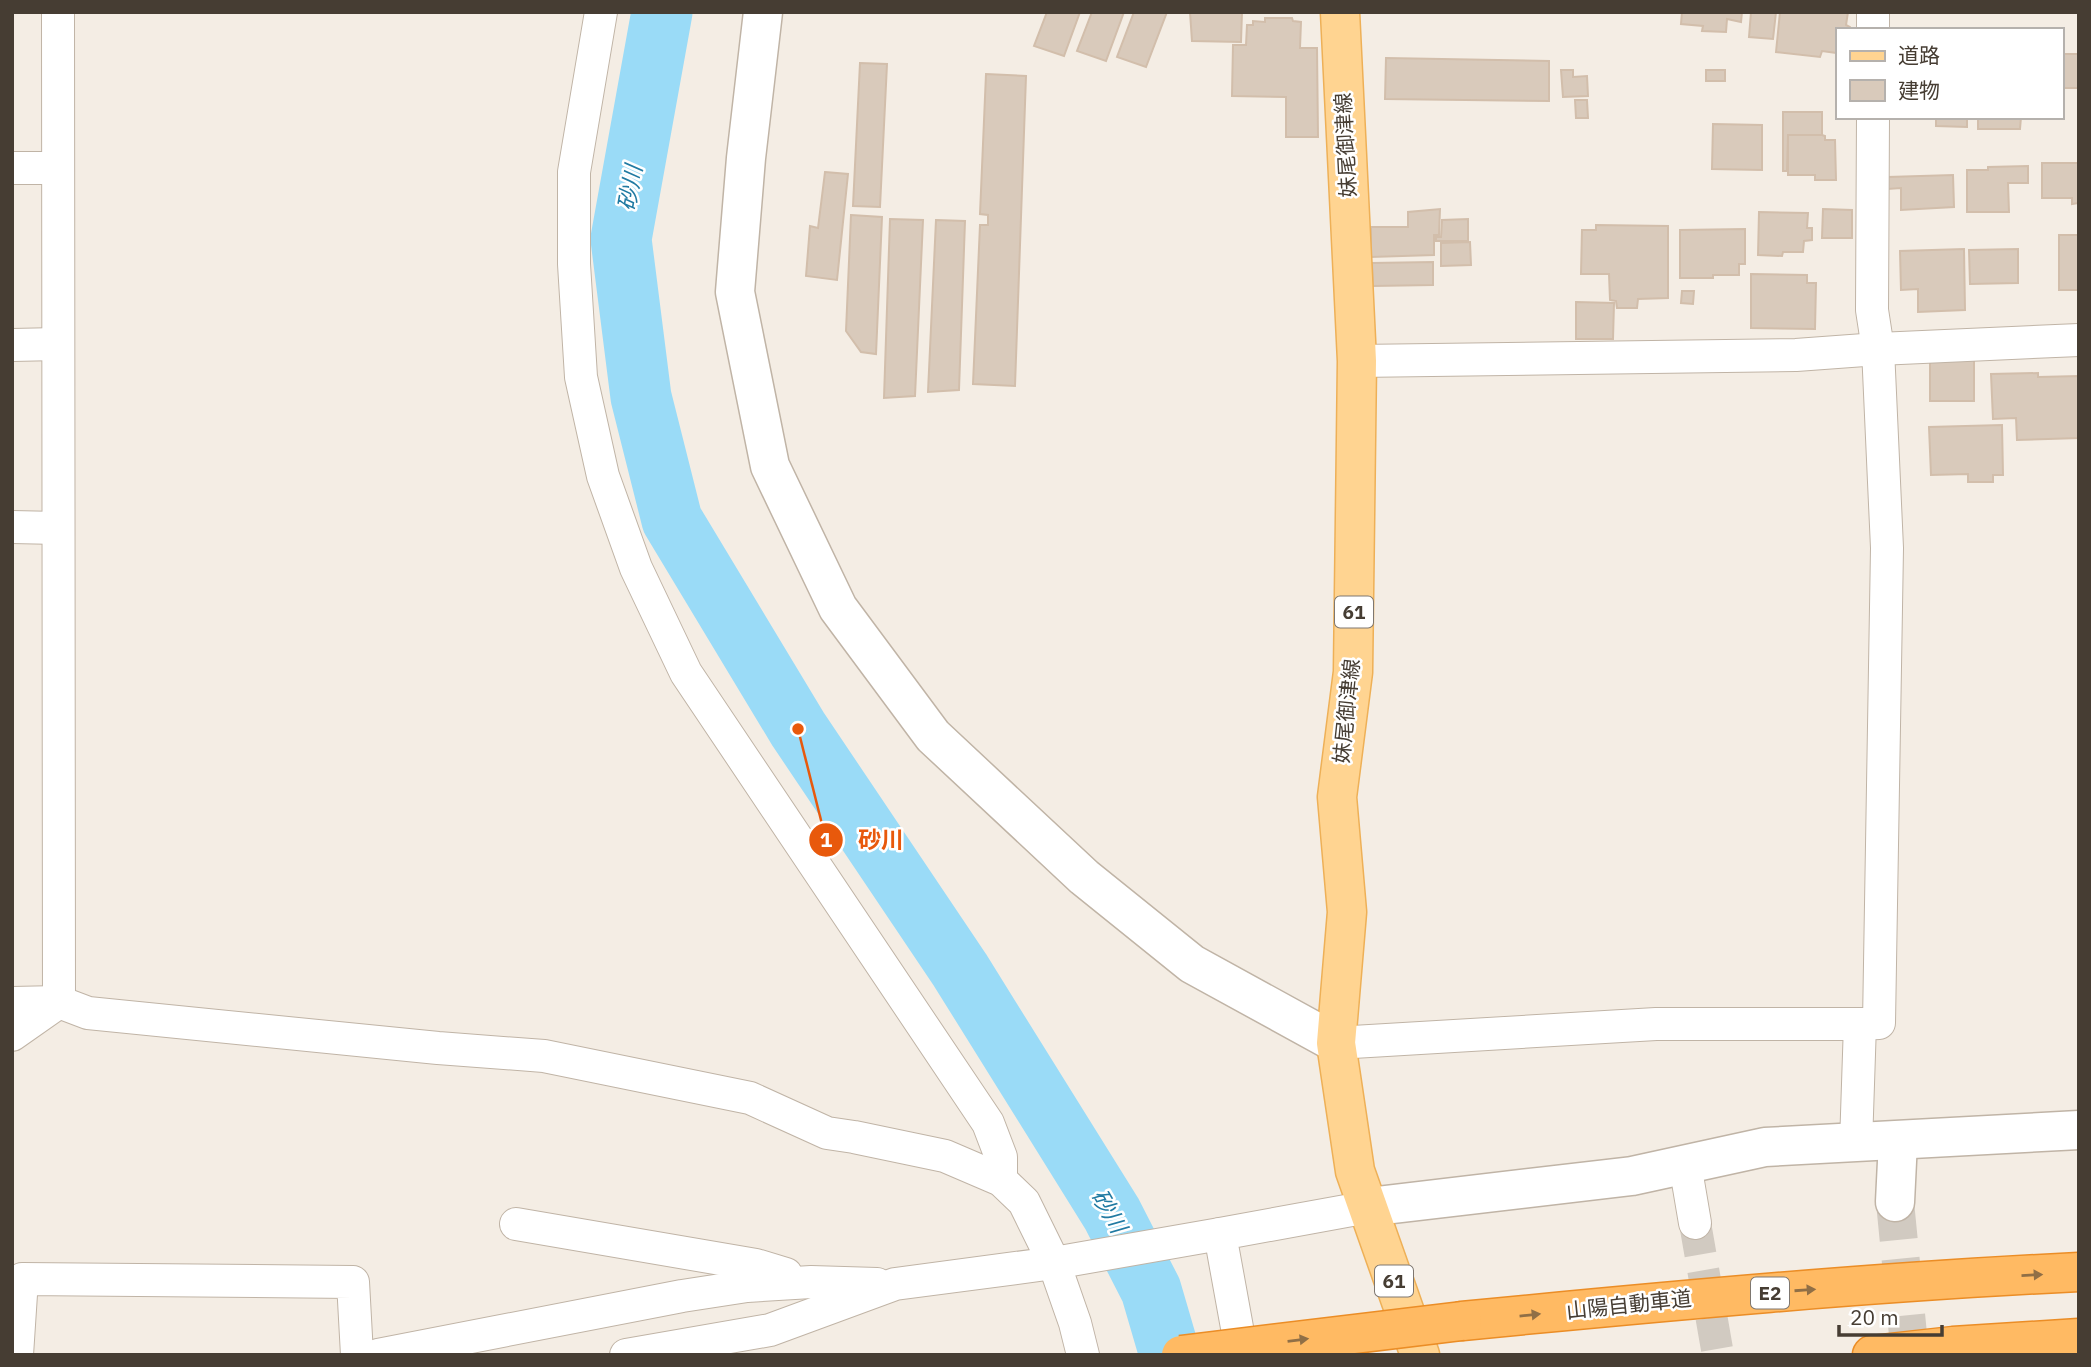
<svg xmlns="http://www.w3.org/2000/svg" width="2091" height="1367" viewBox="0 0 2091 1367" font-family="'IBM Plex Sans','Noto Sans JP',sans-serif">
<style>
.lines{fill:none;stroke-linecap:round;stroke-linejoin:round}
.river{stroke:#9adbf7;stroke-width:61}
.building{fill:#d9cabb;stroke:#d2beab;stroke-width:2}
.minor-tunnel{stroke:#d1cac1;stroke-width:32;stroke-dasharray:32 16;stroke-linecap:butt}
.tertiary-tunnel{stroke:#d1cac1;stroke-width:38;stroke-dasharray:38 19;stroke-linecap:butt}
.minor-casing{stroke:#c0b4a6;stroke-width:34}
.tertiary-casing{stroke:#c0b4a6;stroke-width:41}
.primary-casing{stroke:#eeb057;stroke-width:41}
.motorway-casing{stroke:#eb8d26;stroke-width:41}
.minor{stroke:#fff;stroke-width:32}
.tertiary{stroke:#fff;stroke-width:38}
.primary{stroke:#ffd491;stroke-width:38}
.motorway{stroke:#ffba63;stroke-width:38}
.motorway-bridge-casing{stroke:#eb8d26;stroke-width:41;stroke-linecap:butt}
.motorway-bridge{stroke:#ffba63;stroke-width:38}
.oneway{fill:#906f46}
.labels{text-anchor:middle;stroke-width:5;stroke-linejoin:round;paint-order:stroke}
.shield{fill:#fff;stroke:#7e7770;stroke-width:2}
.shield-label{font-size:19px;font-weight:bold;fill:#463d33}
.street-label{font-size:21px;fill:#463d33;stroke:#fff}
.water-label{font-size:23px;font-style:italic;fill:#207aa2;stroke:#fff}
.leader{fill:none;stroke:#e8590c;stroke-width:2.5}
.callout-dot{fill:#e8590c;stroke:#fff;stroke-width:2.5}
.mark-label{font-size:21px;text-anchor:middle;font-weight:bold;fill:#fff}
.callout-label{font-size:23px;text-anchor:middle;font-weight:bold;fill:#e8590c;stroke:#fff;stroke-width:5;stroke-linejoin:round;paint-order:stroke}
</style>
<rect width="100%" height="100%" fill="#f4ede4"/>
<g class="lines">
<path class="river" d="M 662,12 L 621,239 L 641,397 L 672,520 L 798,729 L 960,970 L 1112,1214 L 1151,1290 L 1170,1355"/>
</g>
<g class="building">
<path d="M 1047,12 L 1080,12 L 1064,56 L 1034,46 Z"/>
<path d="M 1092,12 L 1124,12 L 1106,61 L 1077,51 Z"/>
<path d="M 1134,12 L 1167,12 L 1146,67 L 1117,57 Z"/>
<path d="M 1190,12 L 1242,12 L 1241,42 L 1192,41 Z"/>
<path d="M 1682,12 L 1742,12 L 1741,22 L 1727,19 L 1726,32 L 1702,31 L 1703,26 L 1681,24 Z"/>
<path d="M 1751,12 L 1776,12 L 1773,39 L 1749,37 Z"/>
<path d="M 1780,12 L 1848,12 L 1846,25 L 1850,27 L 1850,30 L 1837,30 L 1837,53 L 1822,51 L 1820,57 L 1776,52 Z"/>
<path d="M 1265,18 L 1292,18 L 1293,21 L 1301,22 L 1300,48 L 1317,48 L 1318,137 L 1286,137 L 1286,97 L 1232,96 L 1233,45 L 1246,45 L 1247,25 L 1253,25 L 1253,21 L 1265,22 Z"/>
<rect x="2061" y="54" width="17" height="34"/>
<path d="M 1386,58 L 1549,61 L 1549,101 L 1385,99 Z"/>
<path d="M 860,63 L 887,64 L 880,207 L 853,206 Z"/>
<path d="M 1561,70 L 1573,70 L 1573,77 L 1587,76 L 1588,96 L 1563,97 Z"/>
<rect x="1706" y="70" width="19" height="11"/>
<path d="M 986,74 L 1026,76 L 1015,386 L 973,384 L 980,225 L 988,225 L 988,215 L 980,214 Z"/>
<path d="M 1575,100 L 1587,100 L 1588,118 L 1576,118 Z"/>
<path d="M 1783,112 L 1822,112 L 1822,135 L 1788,135 L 1787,171 L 1783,171 Z"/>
<path d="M 1936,117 L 1967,117 L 1967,127 L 1936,126 Z"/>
<path d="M 1978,117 L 2021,117 L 2020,129 L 1978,129 Z"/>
<path d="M 1713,124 L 1762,125 L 1762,170 L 1712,169 Z"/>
<path d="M 1788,135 L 1822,135 L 1825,136 L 1825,140 L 1835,140 L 1836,180 L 1815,180 L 1815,175 L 1788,175 Z"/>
<path d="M 2042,163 L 2079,163 L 2079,203 L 2072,204 L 2072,198 L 2042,198 Z"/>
<path d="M 2028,166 L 2028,183 L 2008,183 L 2009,212 L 1967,212 L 1967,170 L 1988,170 L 1988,167 Z"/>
<path d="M 825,172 L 848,174 L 837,280 L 806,276 L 810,226 L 818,228 Z"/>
<path d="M 1953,175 L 1954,207 L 1901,210 L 1901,188 L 1888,189 L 1888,177 Z"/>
<path d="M 1440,209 L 1439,235 L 1434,235 L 1434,255 L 1371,257 L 1371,227 L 1408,227 L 1408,212 Z"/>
<path d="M 1823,209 L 1852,210 L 1852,238 L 1822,238 Z"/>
<path d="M 1759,212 L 1808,213 L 1807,228 L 1812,228 L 1812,240 L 1804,241 L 1803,252 L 1783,252 L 1782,256 L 1758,255 Z"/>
<path d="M 851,215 L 882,217 L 876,354 L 861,352 L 846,331 Z"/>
<path d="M 890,219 L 923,220 L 915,396 L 884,398 Z"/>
<path d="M 1468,219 L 1468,241 L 1436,241 L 1436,237 L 1441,237 L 1442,220 Z"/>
<path d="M 936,220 L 965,221 L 959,390 L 928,392 Z"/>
<path d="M 1596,225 L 1668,226 L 1668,298 L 1638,299 L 1637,308 L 1617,308 L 1616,301 L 1610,300 L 1609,274 L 1581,274 L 1582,230 L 1596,230 Z"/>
<path d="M 1745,229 L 1745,264 L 1739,264 L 1739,275 L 1713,275 L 1713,278 L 1680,278 L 1680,230 Z"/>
<rect x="2059" y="235" width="20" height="55"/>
<path d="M 1470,242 L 1471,265 L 1441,266 L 1441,243 Z"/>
<path d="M 1964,249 L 1965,310 L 1918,312 L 1918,289 L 1901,290 L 1900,251 Z"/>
<path d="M 2018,249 L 2018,283 L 1970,284 L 1969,250 Z"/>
<path d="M 1433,262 L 1433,285 L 1373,286 L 1372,263 Z"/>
<path d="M 1751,274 L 1807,275 L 1807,283 L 1816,283 L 1815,329 L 1751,328 Z"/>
<path d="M 1682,291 L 1694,291 L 1693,304 L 1681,303 Z"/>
<path d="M 1576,302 L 1614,303 L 1613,339 L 1576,339 Z"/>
<path d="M 1930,358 L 1974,359 L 1974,401 L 1930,401 Z"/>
<path d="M 2038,373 L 2038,377 L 2079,376 L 2079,438 L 2017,440 L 2016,418 L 1993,419 L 1991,374 Z"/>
<path d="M 2002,425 L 2003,475 L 1993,475 L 1993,482 L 1968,482 L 1968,474 L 1931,475 L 1929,427 Z"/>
</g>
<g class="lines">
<path class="minor-tunnel" d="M 1695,1223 L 1718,1355"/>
<path class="tertiary-tunnel" d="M 1895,1202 L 1910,1355"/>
<g class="minor-casing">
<g id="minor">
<path d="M 601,12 L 574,172 L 574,264 L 581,377 L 603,476 L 636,568 L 686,673 L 988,1123 L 1001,1157 L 1001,1180"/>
<path d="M 1873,30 L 1873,12"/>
<path d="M 12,168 L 58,168"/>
<path d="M 12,345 L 58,344"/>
<path d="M 1357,361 L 1796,355 L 1878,349 L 2079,340"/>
<path d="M 12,527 L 58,528"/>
<path d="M 12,1003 L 59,1002 L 88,1013 L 438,1048 L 544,1056 L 750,1098 L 827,1133 L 854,1137 L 945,1156 L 1001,1180 L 1024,1202 L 1054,1263 L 1075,1323 L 1083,1355"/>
<path d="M 12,1035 L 59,1002 L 58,12"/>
<path d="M 1336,1043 L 1656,1024 L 1860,1024"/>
<path d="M 1856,1144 L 1860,1024 L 1879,1023 L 1887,548 L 1878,349 L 1872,310 L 1873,117"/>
<path d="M 1685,1164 L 1695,1223"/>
<path d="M 516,1224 L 756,1265 L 786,1274"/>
<path d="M 17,1355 L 22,1279 L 353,1282 L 357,1355"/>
<path d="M 378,1355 L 682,1296 L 747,1286 L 811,1282 L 877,1284"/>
<path d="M 626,1355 L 770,1330 L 895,1284 L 1054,1263 L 1220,1234"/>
<path d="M 1242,1355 L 1220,1234 L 1368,1207"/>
</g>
</g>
<g class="tertiary-casing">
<g id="tertiary">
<path d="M 763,12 L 746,158 L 735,292 L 770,466 L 838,608 L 933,736 L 1084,877 L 1192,964 L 1336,1043"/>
<path d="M 1895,1202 L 1898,1141"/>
<path d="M 1368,1207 L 1632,1176 L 1765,1147 L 2079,1130"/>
</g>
</g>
<g class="primary-casing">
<path id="primary" d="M 1340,12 L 1357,361 L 1353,672 L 1337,797 L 1347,912 L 1336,1043 L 1355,1171 L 1420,1355"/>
</g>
<g class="motorway-casing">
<g id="motorway">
<path d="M 1462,1321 C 1667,1301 1873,1282 2079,1272"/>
<path d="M 1872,1355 L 1953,1346 L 2079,1338"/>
</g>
</g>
<use href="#minor" class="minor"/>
<use href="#tertiary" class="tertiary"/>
<use href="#primary" class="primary"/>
<use href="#motorway" class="motorway"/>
<g class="motorway-bridge-casing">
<path id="motorway-bridge" d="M 1181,1355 L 1462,1321"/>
</g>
<use href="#motorway-bridge" class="motorway-bridge"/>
</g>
<defs><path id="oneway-solid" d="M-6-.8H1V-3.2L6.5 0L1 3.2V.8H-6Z" transform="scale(1.75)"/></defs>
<g class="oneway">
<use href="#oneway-solid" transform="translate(2032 1275) rotate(-3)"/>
<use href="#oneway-solid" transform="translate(1805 1290) rotate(-4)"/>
<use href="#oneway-solid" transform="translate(1530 1315) rotate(-6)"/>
<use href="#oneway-solid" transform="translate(1298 1340) rotate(-7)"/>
</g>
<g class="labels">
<g class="shield">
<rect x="1335" y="596.5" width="38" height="31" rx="5"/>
<rect x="1375" y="1265.5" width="38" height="31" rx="5"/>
<rect x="1751" y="1277.5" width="38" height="31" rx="5"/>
</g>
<g class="shield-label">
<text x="1354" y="619">61</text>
<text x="1394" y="1288">61</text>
<text x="1770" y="1300">E2</text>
</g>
<g class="street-label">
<text transform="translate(1346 145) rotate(-93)" y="7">妹尾御津線</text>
<text transform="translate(1347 711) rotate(-84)" y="7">妹尾御津線</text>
<text transform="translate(1629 1305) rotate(-6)" y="7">山陽自動車道</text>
</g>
<g class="water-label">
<text transform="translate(630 188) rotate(-80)" y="8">砂川</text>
<text transform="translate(1109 1211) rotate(60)" y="8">砂川</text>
</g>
</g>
<path class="leader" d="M798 729L826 840"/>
<g class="callout-dot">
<circle cx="798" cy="729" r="7"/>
<circle cx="826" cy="840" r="18"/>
</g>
<g class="mark-label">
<text x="826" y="847">1</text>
</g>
<g class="callout-label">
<text x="881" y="848">砂川</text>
</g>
<rect width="2091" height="1367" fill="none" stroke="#463d33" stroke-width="28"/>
<rect x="1836" y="28" width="228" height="91" fill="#ffffff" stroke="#b5b1ad" stroke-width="2"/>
<rect x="1850" y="51" width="35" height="10" fill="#ffd491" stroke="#b5b1ad" stroke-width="2"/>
<text x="1898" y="63" font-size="21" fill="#463d33">道路</text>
<rect x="1850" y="80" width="35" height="21" fill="#d9cabb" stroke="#b5b1ad" stroke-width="2"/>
<text x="1898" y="98" font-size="21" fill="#463d33">建物</text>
<path d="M1839 1325v10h103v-10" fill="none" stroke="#463d33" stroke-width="3.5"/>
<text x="1850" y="1325" font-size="21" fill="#463d33" stroke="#ffffff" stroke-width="5" paint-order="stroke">20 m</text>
</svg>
